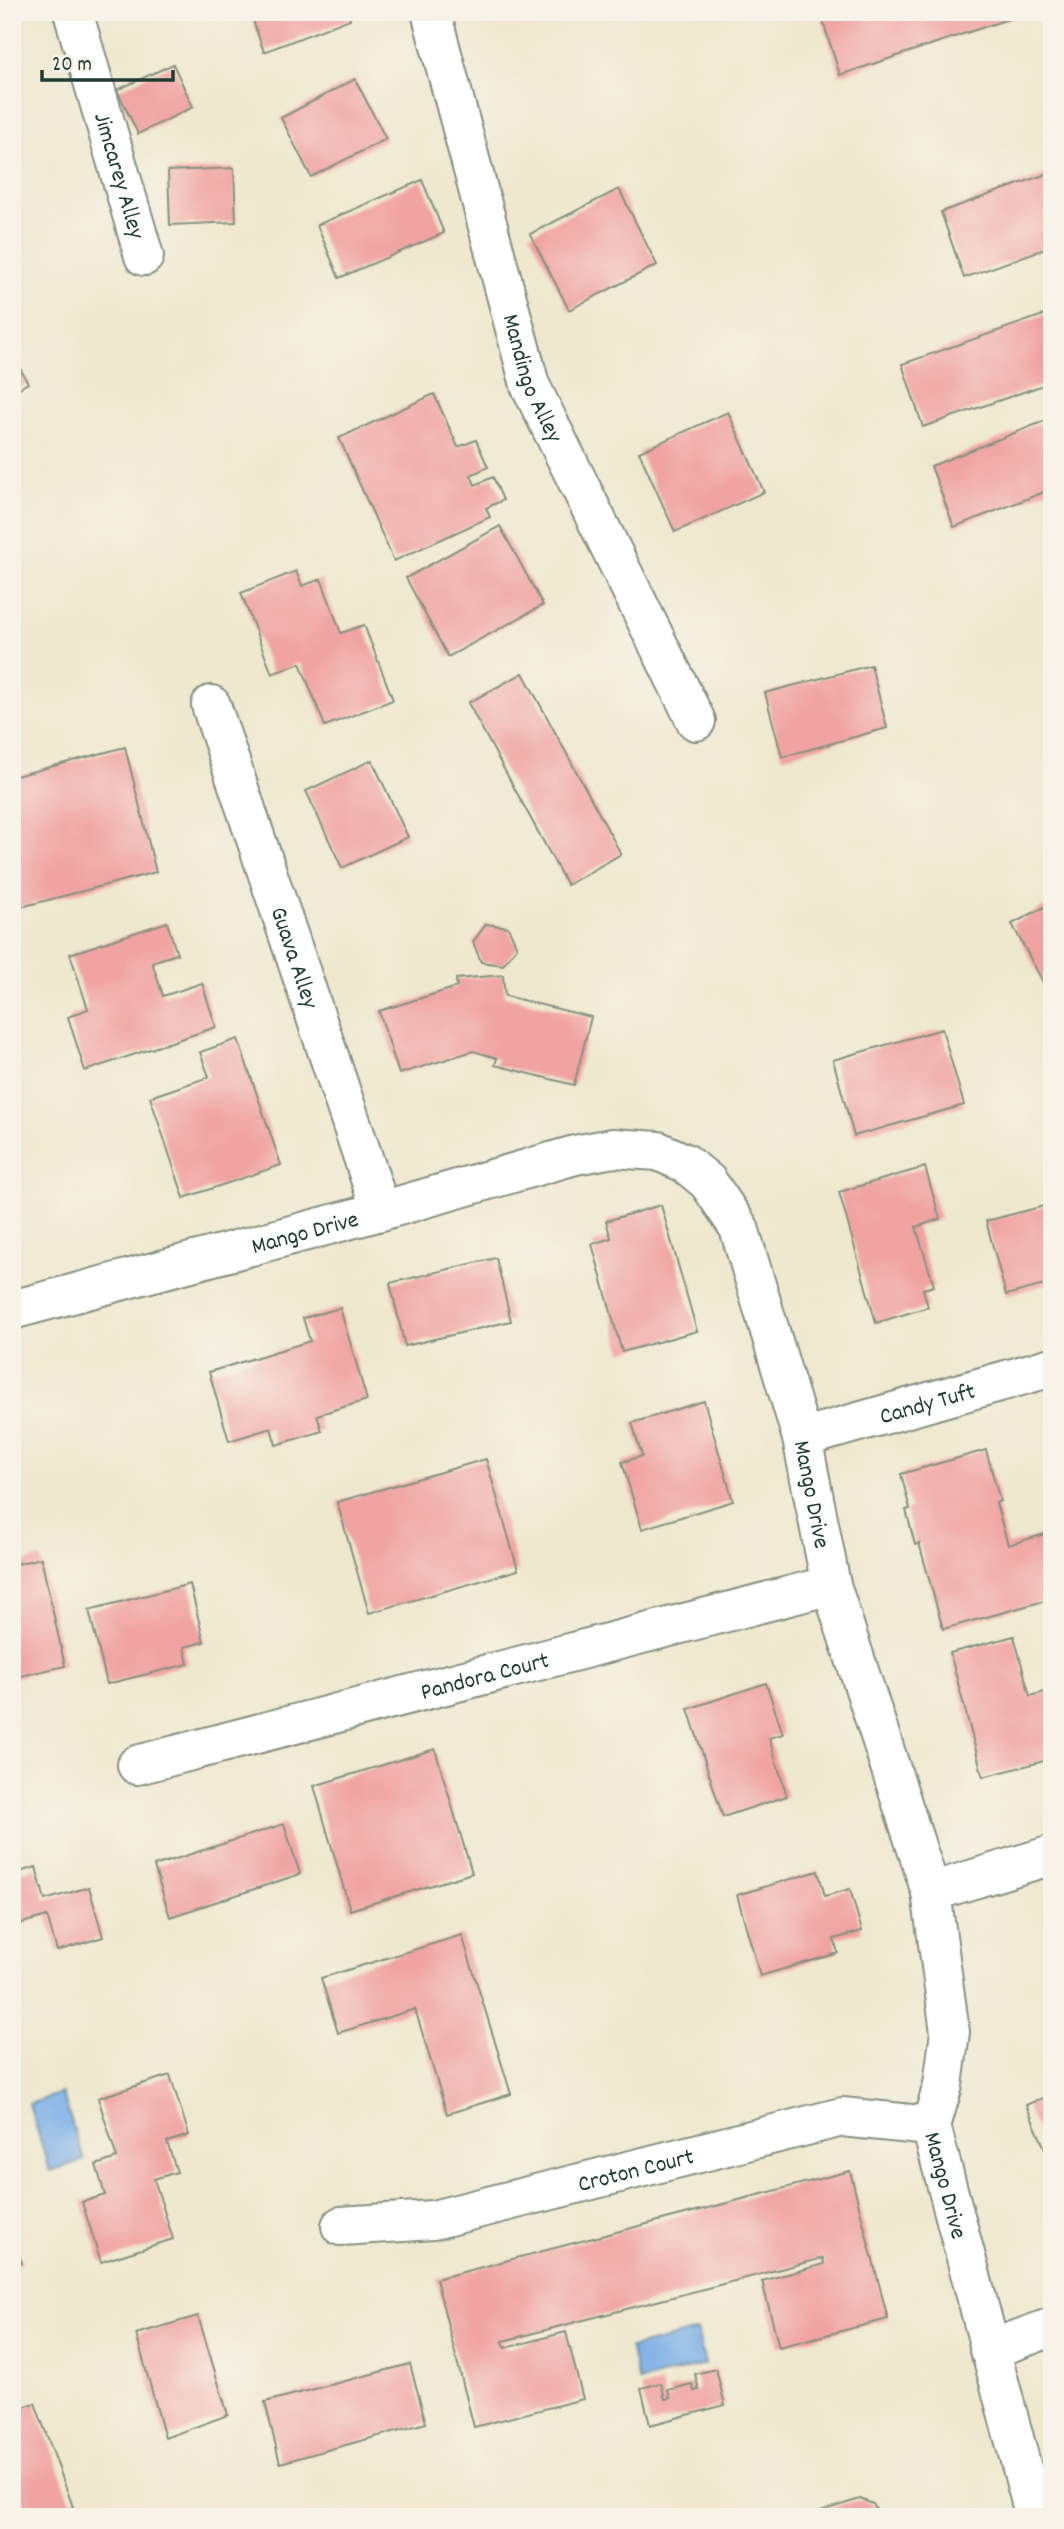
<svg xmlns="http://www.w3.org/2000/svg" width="1064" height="2529" viewBox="0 0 1064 2529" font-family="Dekko,sans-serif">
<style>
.water{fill:#79ade6;stroke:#4c758d;stroke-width:2}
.building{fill:#f0a3a1}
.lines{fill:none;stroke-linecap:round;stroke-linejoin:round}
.minor-casing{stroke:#869281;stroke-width:42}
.minor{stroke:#fff;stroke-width:38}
.labels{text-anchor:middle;stroke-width:5;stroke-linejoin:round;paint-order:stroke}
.street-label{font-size:24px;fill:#1f3d34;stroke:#f7f3e8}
</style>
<rect width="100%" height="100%" fill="#f7f3e8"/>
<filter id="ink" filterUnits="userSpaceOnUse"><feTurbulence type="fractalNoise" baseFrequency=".0143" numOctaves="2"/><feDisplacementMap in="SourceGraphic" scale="14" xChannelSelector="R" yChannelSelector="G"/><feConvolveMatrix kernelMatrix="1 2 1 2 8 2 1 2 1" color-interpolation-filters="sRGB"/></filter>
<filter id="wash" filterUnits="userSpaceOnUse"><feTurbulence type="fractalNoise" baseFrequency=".00686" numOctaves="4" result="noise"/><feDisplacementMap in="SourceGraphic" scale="28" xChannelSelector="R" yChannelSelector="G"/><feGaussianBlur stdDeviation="1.57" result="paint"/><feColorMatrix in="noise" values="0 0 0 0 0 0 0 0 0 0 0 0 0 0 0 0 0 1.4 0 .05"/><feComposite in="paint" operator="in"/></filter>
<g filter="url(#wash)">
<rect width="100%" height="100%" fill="#eee8ce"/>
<g class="water">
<path d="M 62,2093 L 84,2160 L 50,2171 L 29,2104 Z"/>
<path d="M 697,2331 L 705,2364 L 639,2382 L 630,2348 Z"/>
</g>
<g id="blocks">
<g class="building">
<path d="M 250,12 L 348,12 L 350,19 L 264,52 Z"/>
<path d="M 820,12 L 1009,12 L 1011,18 L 840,75 Z"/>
<path d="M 173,64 L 193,107 L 138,134 L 117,90 Z"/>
<path d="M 355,79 L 386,139 L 311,177 L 281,118 Z"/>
<path d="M 234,168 L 236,222 L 170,225 L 168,171 Z"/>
<path d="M 1052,172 L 1052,246 L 964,278 L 941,212 Z"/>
<path d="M 422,180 L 444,233 L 339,278 L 317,225 Z"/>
<path d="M 619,189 L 657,265 L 569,310 L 530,234 Z"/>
<path d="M 12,248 L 20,287 L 12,289 Z"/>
<path d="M 1052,312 L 1052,382 L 923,427 L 902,364 Z"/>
<path d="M 12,354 L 28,383 L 12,392 Z"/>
<path d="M 434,394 L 458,447 L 476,440 L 488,467 L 471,475 L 475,485 L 493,477 L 503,500 L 486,508 L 490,517 L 394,561 L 339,438 Z"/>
<path d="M 728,412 L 764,492 L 675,532 L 639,452 Z"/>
<path d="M 1052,418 L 1052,489 L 954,527 L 931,466 Z"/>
<path d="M 500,526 L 543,605 L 448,657 L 406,578 Z"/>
<path d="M 296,571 L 302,586 L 321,579 L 341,633 L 364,625 L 393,700 L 325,726 L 300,663 L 272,674 L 241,593 Z"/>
<path d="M 871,665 L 887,728 L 782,757 L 765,693 Z"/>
<path d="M 523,673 L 621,854 L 567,885 L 468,703 Z"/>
<path d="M 125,747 L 156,872 L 17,908 L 12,890 L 12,777 Z"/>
<path d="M 372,760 L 408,837 L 342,868 L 306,791 Z"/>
<path d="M 1052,903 L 1052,999 L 1012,924 Z"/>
<path d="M 167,922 L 177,954 L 152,962 L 163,996 L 202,983 L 216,1027 L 85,1071 L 68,1017 L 88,1009 L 70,954 Z"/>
<path d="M 486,924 L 508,927 L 517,947 L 503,965 L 481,962 L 473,942 Z"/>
<path d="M 503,975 L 505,996 L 591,1017 L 574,1085 L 495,1065 L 497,1058 L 473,1051 L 399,1074 L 379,1011 L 457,987 L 456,979 Z"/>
<path d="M 942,1029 L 964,1105 L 854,1136 L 833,1060 Z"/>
<path d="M 238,1039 L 281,1165 L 184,1198 L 150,1097 L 209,1077 L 200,1052 Z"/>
<path d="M 925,1167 L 940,1219 L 916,1227 L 934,1286 L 923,1289 L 928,1307 L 876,1323 L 839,1192 Z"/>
<path d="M 1052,1204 L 1052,1283 L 1006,1295 L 986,1221 Z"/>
<path d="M 661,1205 L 697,1331 L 622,1352 L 592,1244 L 611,1238 L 606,1221 Z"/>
<path d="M 496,1258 L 511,1321 L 405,1346 L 390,1283 Z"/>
<path d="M 340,1308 L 367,1400 L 317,1415 L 322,1431 L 276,1445 L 271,1428 L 229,1441 L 209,1372 L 310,1341 L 303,1318 Z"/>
<path d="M 704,1401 L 733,1501 L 642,1529 L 622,1462 L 642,1456 L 632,1423 Z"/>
<path d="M 986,1450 L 1000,1501 L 996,1503 L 1008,1545 L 1045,1534 L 1052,1557 L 1052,1599 L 943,1629 L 919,1543 L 915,1545 L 906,1510 L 910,1509 L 901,1474 Z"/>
<path d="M 486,1459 L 518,1570 L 369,1613 L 337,1502 Z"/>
<path d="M 41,1558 L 65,1666 L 12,1678 L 12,1565 Z"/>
<path d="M 190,1584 L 204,1642 L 184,1647 L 188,1664 L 107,1684 L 89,1610 Z"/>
<path d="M 1014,1636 L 1030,1696 L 1052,1690 L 1052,1759 L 983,1777 L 950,1653 Z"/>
<path d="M 766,1683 L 783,1734 L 769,1738 L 787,1796 L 723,1817 L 688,1709 Z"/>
<path d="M 435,1749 L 472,1873 L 350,1910 L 314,1786 Z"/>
<path d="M 284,1824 L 300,1874 L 170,1917 L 154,1866 Z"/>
<path d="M 36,1867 L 45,1900 L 89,1887 L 103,1937 L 57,1951 L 47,1916 L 12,1926 L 12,1874 Z"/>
<path d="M 818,1871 L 825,1896 L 850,1889 L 862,1931 L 834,1939 L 838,1953 L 760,1976 L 737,1895 Z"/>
<path d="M 462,1935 L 511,2094 L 447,2114 L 415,2009 L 338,2033 L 321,1978 Z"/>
<path d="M 170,2075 L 189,2135 L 167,2142 L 177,2172 L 154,2179 L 173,2239 L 101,2262 L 82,2202 L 105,2195 L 96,2165 L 117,2158 L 98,2098 Z"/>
<path d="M 1052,2094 L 1052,2165 L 1026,2105 Z"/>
<path d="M 850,2171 L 888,2319 L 779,2347 L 762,2281 L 824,2264 L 823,2258 L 503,2341 L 505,2348 L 566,2332 L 583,2399 L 474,2427 L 436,2279 Z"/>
<path d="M 12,2236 L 22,2263 L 12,2266 Z"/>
<path d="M 198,2316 L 228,2415 L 165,2438 L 136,2334 Z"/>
<path d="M 410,2364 L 426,2423 L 280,2463 L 265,2402 Z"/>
<path d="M 716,2369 L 725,2405 L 650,2425 L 641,2388 L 661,2383 L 665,2399 L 670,2398 L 668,2390 L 692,2384 L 694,2391 L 699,2390 L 695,2374 Z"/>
<path d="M 35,2403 L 73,2507 L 47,2517 L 12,2517 L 12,2411 Z"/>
<path d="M 860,2499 L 873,2504 L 880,2517 L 801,2517 Z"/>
</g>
</g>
</g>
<g filter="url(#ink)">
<use href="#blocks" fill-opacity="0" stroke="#869281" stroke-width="2"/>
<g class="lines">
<g class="minor-casing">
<g id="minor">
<path id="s1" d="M 73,12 L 144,256"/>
<path id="s2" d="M 431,12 L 530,385 L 696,721"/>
<path id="s3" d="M 211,705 L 381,1211"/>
<path id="s4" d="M 12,1310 L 381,1211 L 575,1155 L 613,1148 L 658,1151 L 685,1163 L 708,1182 L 739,1228 L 802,1438 L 831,1585 L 931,1892 L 950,2032 L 943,2085 L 931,2126 L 1035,2517"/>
<path id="s5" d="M 802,1438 L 1052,1367"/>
<path id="s6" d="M 137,1765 L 831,1585"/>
<path d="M 931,1892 L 1052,1855"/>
<path id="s7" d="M 341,2226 L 433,2220 L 842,2117 L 931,2126"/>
<path d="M 989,2350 L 1052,2327"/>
</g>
</g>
<use href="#minor" class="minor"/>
</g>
</g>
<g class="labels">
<g class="street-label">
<text dy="8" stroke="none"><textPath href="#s1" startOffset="170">Jimcarey Alley</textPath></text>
<text dy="8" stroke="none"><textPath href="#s2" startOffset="380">Mandingo Alley</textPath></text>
<text dy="8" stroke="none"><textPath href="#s3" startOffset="266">Guava Alley</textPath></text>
<text dy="8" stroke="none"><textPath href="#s4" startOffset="303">Mango Drive</textPath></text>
<text dy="8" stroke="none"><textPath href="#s5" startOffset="130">Candy Tuft</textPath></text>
<text dy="8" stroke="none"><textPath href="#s4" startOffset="1059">Mango Drive</textPath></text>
<text dy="8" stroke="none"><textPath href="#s6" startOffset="359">Pandora Court</textPath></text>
<text dy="8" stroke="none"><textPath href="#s7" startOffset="301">Croton Court</textPath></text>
<text dy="8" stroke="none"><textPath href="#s4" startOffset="1773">Mango Drive</textPath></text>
</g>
</g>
<rect width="1064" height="2529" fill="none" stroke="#f7f3e8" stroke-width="42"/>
<path d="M42 70v10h131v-10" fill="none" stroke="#1f3d34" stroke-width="3.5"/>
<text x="52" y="70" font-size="21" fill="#1f3d34" stroke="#f7f3e8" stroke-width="5" paint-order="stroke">20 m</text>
</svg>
